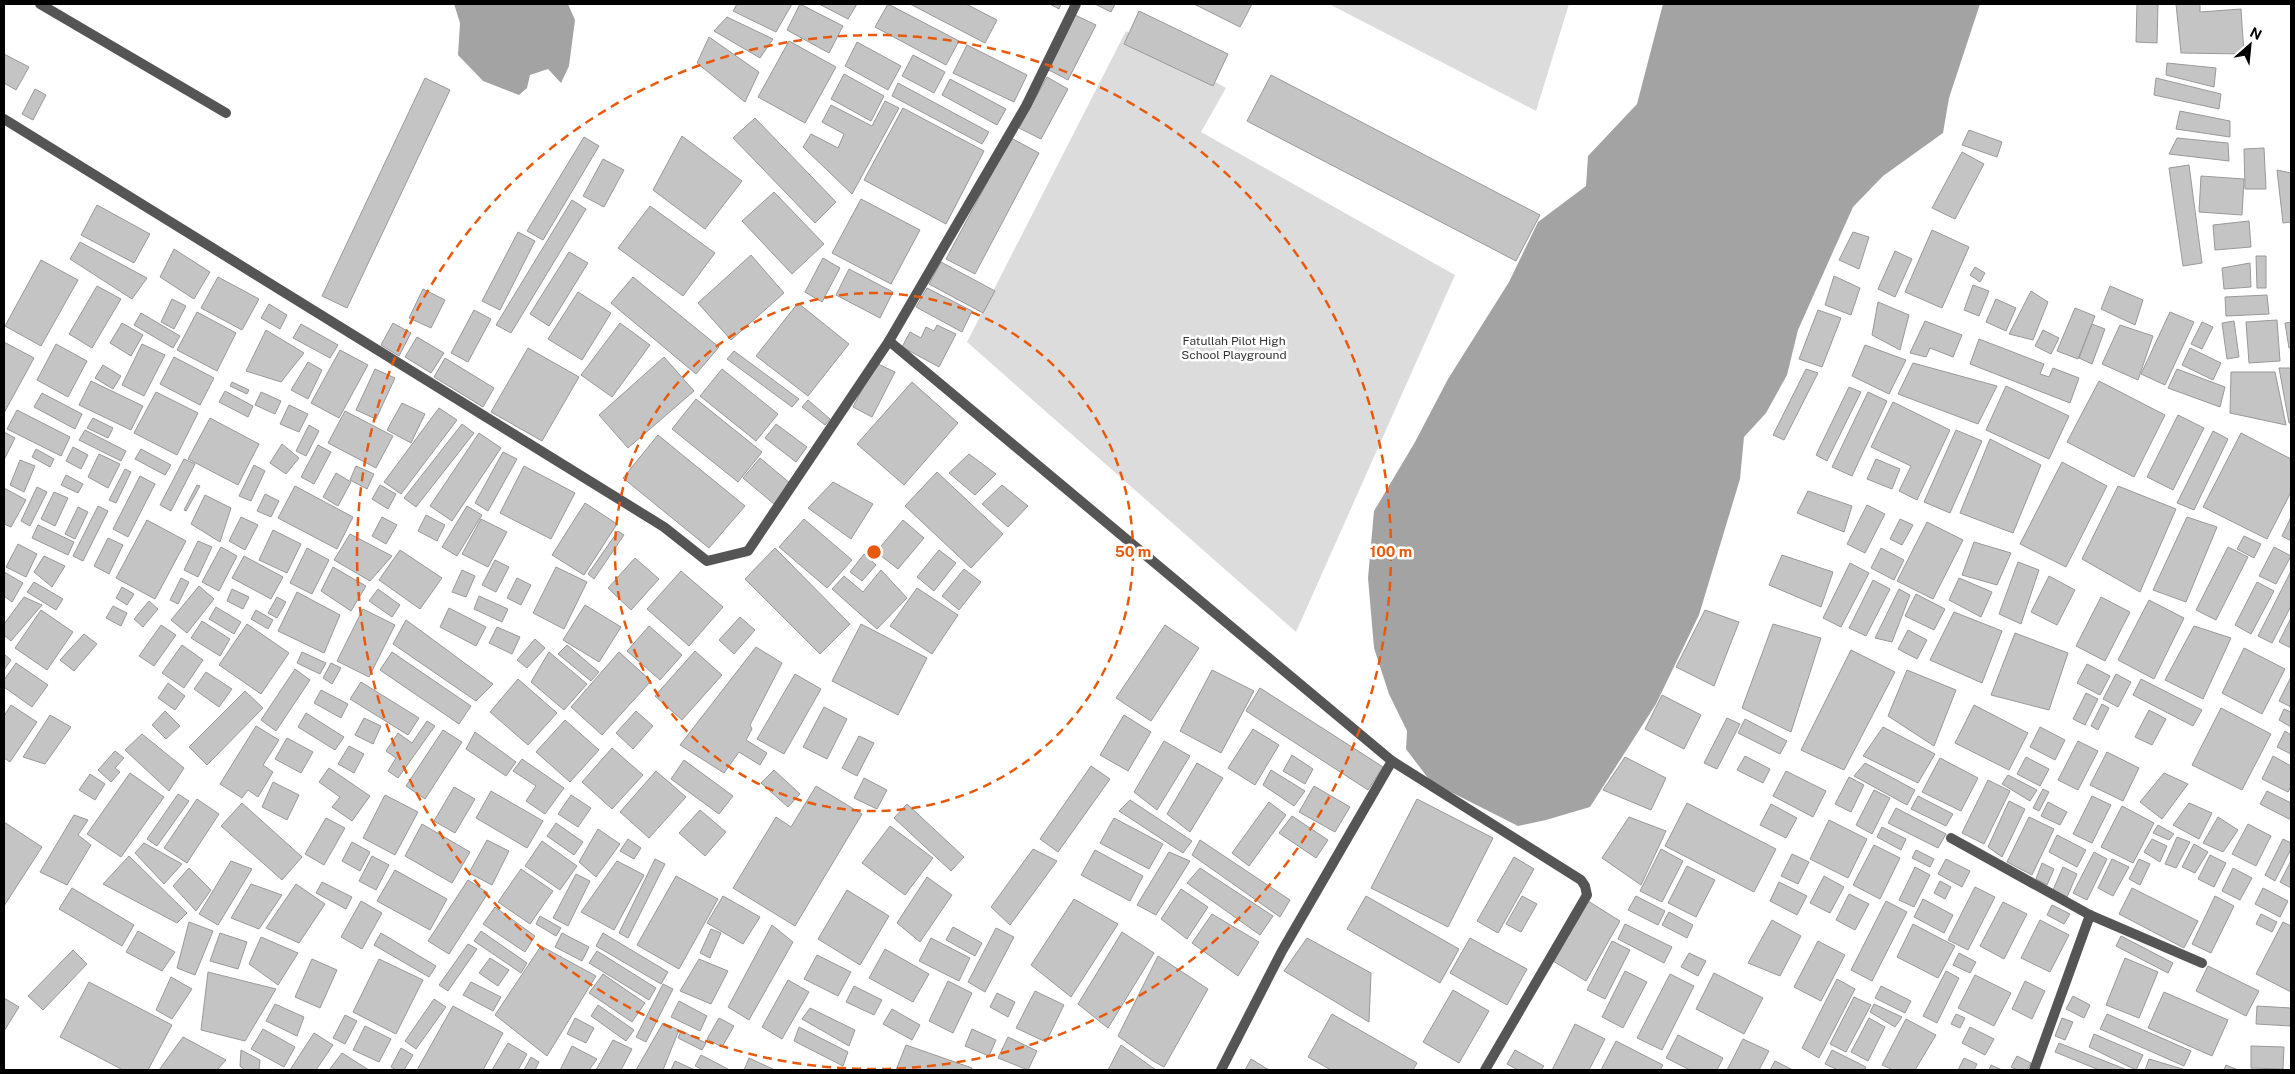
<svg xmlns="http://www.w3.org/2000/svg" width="2295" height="1074" viewBox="0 0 2295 1074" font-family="'Public Sans',sans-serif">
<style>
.green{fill:#dcdcdc}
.water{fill:#a3a3a3}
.building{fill:#c4c4c4;stroke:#999}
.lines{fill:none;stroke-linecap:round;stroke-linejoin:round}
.lane{stroke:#555;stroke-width:10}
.street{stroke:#555;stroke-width:10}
.ring{fill:none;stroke:#e8590c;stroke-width:2.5;stroke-dasharray:9 6}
.labels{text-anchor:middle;stroke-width:5;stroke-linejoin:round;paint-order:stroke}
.park-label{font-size:12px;fill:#333;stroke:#fff}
.centre{fill:#e8590c;stroke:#fff;stroke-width:2.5}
.ring-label{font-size:15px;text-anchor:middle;font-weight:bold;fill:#e8590c;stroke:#fff;stroke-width:5;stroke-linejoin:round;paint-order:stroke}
</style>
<rect width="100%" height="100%" fill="#fff"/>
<g class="green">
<path d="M 1329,4 L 1569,4 L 1536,111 Z"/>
<path d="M 1126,31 L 1226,88 L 1201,132 L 1455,275 L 1296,632 L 967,342 Z"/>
</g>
<g class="water">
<path d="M 454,4 L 568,4 L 575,20 L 569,66 L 561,83 L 548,69 L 530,75 L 527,88 L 519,95 L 483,81 L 458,55 L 460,23 Z"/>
<path d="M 1663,4 L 1980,4 L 1949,98 L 1943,133 L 1883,176 L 1853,207 L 1798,330 L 1787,375 L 1766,413 L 1744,437 L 1740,479 L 1699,615 L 1656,704 L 1590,807 L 1546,820 L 1518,826 L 1431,782 L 1406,749 L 1407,731 L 1389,694 L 1374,648 L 1368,578 L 1374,511 L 1415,442 L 1448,379 L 1509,282 L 1538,222 L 1586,186 L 1588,156 L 1637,104 Z"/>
</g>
<g class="building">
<path d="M 737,4 L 792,4 L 776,32 L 733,11 Z"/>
<path d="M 800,4 L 843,26 L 829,53 L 787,30 Z"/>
<path d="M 819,4 L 857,4 L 848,19 Z"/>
<path d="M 888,4 L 959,41 L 946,65 L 875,27 Z"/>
<path d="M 910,4 L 966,4 L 997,20 L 985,43 Z"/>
<path d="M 1050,4 L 1061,4 L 1059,9 Z"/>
<path d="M 1095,4 L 1115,4 L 1111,12 Z"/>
<path d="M 1194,4 L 1252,4 L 1240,27 Z"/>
<path d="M 2137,4 L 2158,4 L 2157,43 L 2136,42 Z"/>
<path d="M 2176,4 L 2200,4 L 2200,12 L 2241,9 L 2244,54 L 2181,53 Z"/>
<path d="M 1139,11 L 1228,54 L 1213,86 L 1124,44 Z"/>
<path d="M 1075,15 L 1096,25 L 1068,80 L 1047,69 Z"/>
<path d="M 727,17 L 773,39 L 760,58 L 714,31 Z"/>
<path d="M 709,37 L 759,72 L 745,102 L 697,63 Z"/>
<path d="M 789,41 L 836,67 L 805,123 L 758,97 Z"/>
<path d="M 857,42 L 901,66 L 888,90 L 845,66 Z"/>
<path d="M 967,45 L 1027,75 L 1014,102 L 953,73 Z"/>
<path d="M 4,54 L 29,67 L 16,90 L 4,83 Z"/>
<path d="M 913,55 L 945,72 L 934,93 L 902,76 Z"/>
<path d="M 2167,63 L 2216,68 L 2214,87 L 2166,75 Z"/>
<path d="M 844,74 L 884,96 L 871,121 L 831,99 Z"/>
<path d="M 1271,75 L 1540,215 L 1516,261 L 1247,121 Z"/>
<path d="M 1047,77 L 1068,89 L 1041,139 L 1019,128 Z"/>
<path d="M 425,78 L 450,90 L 347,308 L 322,296 Z"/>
<path d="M 2156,78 L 2221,94 L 2219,109 L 2154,95 Z"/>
<path d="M 950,79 L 1006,109 L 997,125 L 942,95 Z"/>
<path d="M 898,83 L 989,132 L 982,144 L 892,96 Z"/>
<path d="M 35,89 L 46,95 L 33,120 L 22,114 Z"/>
<path d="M 885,101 L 899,108 L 852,194 L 803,147 L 811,134 L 838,148 L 844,134 L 822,122 L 831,105 L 872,126 Z"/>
<path d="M 903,108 L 984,151 L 946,224 L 864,180 Z"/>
<path d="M 2180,111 L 2230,121 L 2230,137 L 2176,129 Z"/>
<path d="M 755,118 L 836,202 L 815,223 L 733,138 Z"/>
<path d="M 1969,130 L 2002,142 L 1997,157 L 1962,145 Z"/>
<path d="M 682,136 L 742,181 L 705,229 L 653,190 Z"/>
<path d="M 584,137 L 599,146 L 543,240 L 527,231 Z"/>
<path d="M 1011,138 L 1039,153 L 975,274 L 946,259 Z"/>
<path d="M 2177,138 L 2228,143 L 2229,161 L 2169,154 Z"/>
<path d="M 2264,148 L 2266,189 L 2245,189 L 2244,149 Z"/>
<path d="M 1962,152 L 1984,164 L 1955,219 L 1932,208 Z"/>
<path d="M 603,159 L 624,170 L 604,207 L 583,196 Z"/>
<path d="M 2189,165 L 2202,263 L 2183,266 L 2169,168 Z"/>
<path d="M 2277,170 L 2291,173 L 2291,222 L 2283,223 Z"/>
<path d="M 2201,176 L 2244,179 L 2242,215 L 2199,212 Z"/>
<path d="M 774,192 L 824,244 L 792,274 L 742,221 Z"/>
<path d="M 861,199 L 920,230 L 891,284 L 832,253 Z"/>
<path d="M 572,200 L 586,209 L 511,333 L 496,325 Z"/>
<path d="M 97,205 L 150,234 L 134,263 L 81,235 Z"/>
<path d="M 650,206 L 715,253 L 683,296 L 618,248 Z"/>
<path d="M 2249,221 L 2251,247 L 2215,250 L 2213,225 Z"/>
<path d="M 1932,230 L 1969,247 L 1942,308 L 1905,292 Z"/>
<path d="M 518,232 L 535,241 L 500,310 L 482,301 Z"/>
<path d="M 1853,232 L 1869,237 L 1859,269 L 1839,260 Z"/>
<path d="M 80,242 L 147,278 L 132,299 L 70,259 Z"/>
<path d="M 174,249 L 210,272 L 194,299 L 160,277 Z"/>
<path d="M 1895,251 L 1912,259 L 1895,297 L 1878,289 Z"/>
<path d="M 569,252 L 588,263 L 549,326 L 530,314 Z"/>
<path d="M 751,255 L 784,293 L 731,340 L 698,303 Z"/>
<path d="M 2256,256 L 2266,256 L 2266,288 L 2257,288 Z"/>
<path d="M 823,258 L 840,268 L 822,302 L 805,292 Z"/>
<path d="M 41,260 L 78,280 L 41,346 L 5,326 Z"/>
<path d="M 941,262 L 995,291 L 983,313 L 929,284 Z"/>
<path d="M 2250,263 L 2251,287 L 2224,289 L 2222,268 Z"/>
<path d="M 1975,267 L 1985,273 L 1980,282 L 1970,275 Z"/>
<path d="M 849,269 L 893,292 L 880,318 L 836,295 Z"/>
<path d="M 1834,276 L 1860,288 L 1851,315 L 1825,305 Z"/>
<path d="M 218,277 L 259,299 L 242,330 L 201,308 Z"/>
<path d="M 633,277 L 719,347 L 696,374 L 611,303 Z"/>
<path d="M 1973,285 L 1989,291 L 1979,316 L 1964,310 Z"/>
<path d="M 97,286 L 121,299 L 92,348 L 69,334 Z"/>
<path d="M 2110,286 L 2143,300 L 2135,325 L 2101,309 Z"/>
<path d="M 927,288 L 972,311 L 962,332 L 916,307 Z"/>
<path d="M 423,289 L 445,300 L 431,328 L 409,318 Z"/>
<path d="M 2031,291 L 2048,302 L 2033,340 L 2009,334 Z"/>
<path d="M 578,292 L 611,313 L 582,360 L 548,339 Z"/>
<path d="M 2267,295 L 2269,314 L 2226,316 L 2225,297 Z"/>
<path d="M 172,299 L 186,306 L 174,329 L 161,322 Z"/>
<path d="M 1996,299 L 2016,308 L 2006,331 L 1986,322 Z"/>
<path d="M 1878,302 L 1909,315 L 1900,350 L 1872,335 Z"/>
<path d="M 798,303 L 849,344 L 808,396 L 756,356 Z"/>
<path d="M 269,304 L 287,315 L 280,329 L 261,318 Z"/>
<path d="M 2075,308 L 2095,316 L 2078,359 L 2057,351 Z"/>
<path d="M 474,310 L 491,319 L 468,362 L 451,353 Z"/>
<path d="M 1818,310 L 1841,318 L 1822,367 L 1799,359 Z"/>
<path d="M 197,312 L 236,333 L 217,371 L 177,350 Z"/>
<path d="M 2170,312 L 2194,322 L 2165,385 L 2141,374 Z"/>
<path d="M 141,313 L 180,336 L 173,348 L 134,325 Z"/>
<path d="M 2277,320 L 2280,361 L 2249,363 L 2246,322 Z"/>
<path d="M 1925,321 L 1962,335 L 1953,357 L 1930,348 L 1926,357 L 1910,353 Z"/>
<path d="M 2234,321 L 2239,357 L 2227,359 L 2222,323 Z"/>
<path d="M 2202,322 L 2213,327 L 2202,349 L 2191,344 Z"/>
<path d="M 2291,322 L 2291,348 L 2289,348 L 2285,323 Z"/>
<path d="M 122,323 L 143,335 L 131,356 L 110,343 Z"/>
<path d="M 393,323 L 411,333 L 399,356 L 381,345 Z"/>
<path d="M 620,323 L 650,345 L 612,397 L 581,375 Z"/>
<path d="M 301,324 L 338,345 L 330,358 L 293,338 Z"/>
<path d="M 2092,324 L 2105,329 L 2092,364 L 2079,358 Z"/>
<path d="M 937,325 L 956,334 L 939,367 L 902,347 L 910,332 L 921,338 L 926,327 L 934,331 Z"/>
<path d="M 2120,325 L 2153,336 L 2138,380 L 2102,364 Z"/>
<path d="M 266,330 L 304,353 L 281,382 L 246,371 Z"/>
<path d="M 2043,330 L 2059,338 L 2051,354 L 2035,346 Z"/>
<path d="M 417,337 L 444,353 L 431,373 L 405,357 Z"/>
<path d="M 1979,339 L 2044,364 L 2040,374 L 2049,377 L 2053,368 L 2079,378 L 2070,403 L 1970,364 Z"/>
<path d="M 4,342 L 34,358 L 4,413 Z"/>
<path d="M 56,344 L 87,361 L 68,397 L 37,380 Z"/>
<path d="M 142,344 L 165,355 L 144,396 L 122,385 Z"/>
<path d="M 1865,345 L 1906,360 L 1889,394 L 1852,376 Z"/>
<path d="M 528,348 L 579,377 L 542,441 L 491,412 Z"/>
<path d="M 2190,348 L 2221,363 L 2213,380 L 2182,365 Z"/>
<path d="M 340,350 L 368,365 L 339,418 L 311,403 Z"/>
<path d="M 734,351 L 799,399 L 792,407 L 727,359 Z"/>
<path d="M 174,357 L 214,378 L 200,405 L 160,384 Z"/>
<path d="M 664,357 L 694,391 L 628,448 L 599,415 Z"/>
<path d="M 445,358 L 494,388 L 483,407 L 434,377 Z"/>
<path d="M 308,362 L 322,370 L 308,399 L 291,390 Z"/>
<path d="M 876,363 L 895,372 L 872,417 L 853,407 Z"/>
<path d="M 1913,363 L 1997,386 L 1978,424 L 1898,394 Z"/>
<path d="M 103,365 L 121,376 L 113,389 L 95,378 Z"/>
<path d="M 2279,368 L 2291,368 L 2291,423 L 2289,423 Z"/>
<path d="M 375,369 L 395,378 L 376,419 L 356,410 Z"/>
<path d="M 722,369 L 778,414 L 756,441 L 700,396 Z"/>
<path d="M 1806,369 L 1818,373 L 1784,440 L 1773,435 Z"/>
<path d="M 2177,369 L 2225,387 L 2220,407 L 2168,388 Z"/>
<path d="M 2231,372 L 2275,372 L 2286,425 L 2230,413 Z"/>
<path d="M 91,381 L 143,406 L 131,430 L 79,405 Z"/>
<path d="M 2099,381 L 2165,415 L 2134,477 L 2067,442 Z"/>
<path d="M 232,382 L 249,390 L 247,394 L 230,386 Z"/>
<path d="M 912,382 L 958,423 L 904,485 L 857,444 Z"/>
<path d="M 2006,386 L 2069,416 L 2049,459 L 1986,430 Z"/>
<path d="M 1849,387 L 1861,392 L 1827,461 L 1816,455 Z"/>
<path d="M 225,391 L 253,406 L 248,417 L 219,402 Z"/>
<path d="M 156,392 L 198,413 L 177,455 L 134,433 Z"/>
<path d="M 261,392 L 281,401 L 275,414 L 255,405 Z"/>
<path d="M 1868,392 L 1887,401 L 1852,476 L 1832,467 Z"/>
<path d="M 42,393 L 82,414 L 75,429 L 34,407 Z"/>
<path d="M 696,399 L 762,452 L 738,482 L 672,429 Z"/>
<path d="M 808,400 L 830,419 L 825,425 L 802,407 Z"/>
<path d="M 1893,402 L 1950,430 L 1917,500 L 1899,491 L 1911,466 L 1871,447 Z"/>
<path d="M 402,403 L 425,414 L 411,443 L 387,430 Z"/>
<path d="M 289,405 L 308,414 L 299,432 L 280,424 Z"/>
<path d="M 439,408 L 457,420 L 401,494 L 384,482 Z"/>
<path d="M 17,410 L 70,437 L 61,456 L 7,429 Z"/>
<path d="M 345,411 L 393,436 L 376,468 L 328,443 Z"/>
<path d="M 2178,415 L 2204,428 L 2173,490 L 2147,477 Z"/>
<path d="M 93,418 L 113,428 L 108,438 L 87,428 Z"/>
<path d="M 210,418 L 259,444 L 238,485 L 188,459 Z"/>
<path d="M 462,424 L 474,433 L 416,507 L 404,498 Z"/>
<path d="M 776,424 L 807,447 L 796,462 L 765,438 Z"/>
<path d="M 309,425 L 319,431 L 306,456 L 296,451 Z"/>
<path d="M 85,430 L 126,451 L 121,461 L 79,440 Z"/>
<path d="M 1956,430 L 1982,441 L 1950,513 L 1924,502 Z"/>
<path d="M 2213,431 L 2228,439 L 2194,510 L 2177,503 Z"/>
<path d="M 4,432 L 15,438 L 4,460 Z"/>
<path d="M 479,433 L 501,448 L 452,521 L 430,506 Z"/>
<path d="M 2241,433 L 2291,459 L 2291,492 L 2267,539 L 2203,507 Z"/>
<path d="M 658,435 L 745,506 L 709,548 L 623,478 Z"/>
<path d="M 1990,439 L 2041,465 L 2013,533 L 1960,513 Z"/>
<path d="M 282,444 L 299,458 L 286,474 L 270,463 Z"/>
<path d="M 318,445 L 331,452 L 314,484 L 301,477 Z"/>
<path d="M 73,447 L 88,455 L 81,469 L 66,461 Z"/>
<path d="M 36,449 L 54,459 L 50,467 L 32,457 Z"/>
<path d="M 141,449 L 171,465 L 165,475 L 135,459 Z"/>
<path d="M 503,452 L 517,459 L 488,511 L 475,503 Z"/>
<path d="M 99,454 L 120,464 L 108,488 L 88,477 Z"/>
<path d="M 969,454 L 996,474 L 975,495 L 949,473 Z"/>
<path d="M 760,458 L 791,484 L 774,504 L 743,478 Z"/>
<path d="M 184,459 L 195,464 L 171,511 L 160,505 Z"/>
<path d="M 1876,459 L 1900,469 L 1892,489 L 1867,479 Z"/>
<path d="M 20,460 L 35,466 L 24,492 L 10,485 Z"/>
<path d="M 2062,462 L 2107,486 L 2066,567 L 2020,544 Z"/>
<path d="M 254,465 L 265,471 L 251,501 L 239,496 Z"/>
<path d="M 356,466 L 374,474 L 367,489 L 350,480 Z"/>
<path d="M 524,466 L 575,493 L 551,539 L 500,513 Z"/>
<path d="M 125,469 L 131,472 L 116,503 L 109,500 Z"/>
<path d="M 937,472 L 1003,534 L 971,568 L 905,506 Z"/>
<path d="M 336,473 L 351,482 L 338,506 L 323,497 Z"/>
<path d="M 66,475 L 83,484 L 78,493 L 61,485 Z"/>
<path d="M 140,476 L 155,484 L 128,537 L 113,529 Z"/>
<path d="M 833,482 L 873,504 L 851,539 L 808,508 Z"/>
<path d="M 197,485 L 200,486 L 186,511 L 184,510 Z"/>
<path d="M 380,485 L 396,494 L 388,509 L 372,499 Z"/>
<path d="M 1002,485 L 1028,506 L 1008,527 L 982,504 Z"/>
<path d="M 295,486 L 353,517 L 337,549 L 278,518 Z"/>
<path d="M 2118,486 L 2176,509 L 2140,592 L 2082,559 Z"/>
<path d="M 37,487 L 47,492 L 30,526 L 21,521 Z"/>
<path d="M 4,488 L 26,500 L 11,527 L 4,524 Z"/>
<path d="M 1808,491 L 1852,506 L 1844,532 L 1797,513 Z"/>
<path d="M 54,492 L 68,498 L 55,526 L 41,519 Z"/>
<path d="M 265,494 L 279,501 L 271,517 L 257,511 Z"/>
<path d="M 205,495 L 231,508 L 220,542 L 191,524 Z"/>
<path d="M 585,503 L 617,524 L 584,575 L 552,555 Z"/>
<path d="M 1867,505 L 1885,514 L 1865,553 L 1847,544 Z"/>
<path d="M 98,506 L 108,511 L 83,561 L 73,556 Z"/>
<path d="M 467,506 L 482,515 L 457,556 L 442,547 Z"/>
<path d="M 78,507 L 88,512 L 75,539 L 65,534 Z"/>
<path d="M 426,515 L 445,525 L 437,541 L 418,531 Z"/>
<path d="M 241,517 L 258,525 L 245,550 L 229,541 Z"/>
<path d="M 382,517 L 397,525 L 386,544 L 372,536 Z"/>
<path d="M 2187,517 L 2217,527 L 2186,602 L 2153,590 Z"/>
<path d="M 2291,517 L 2291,541 L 2282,536 Z"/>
<path d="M 481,519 L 507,532 L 488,567 L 462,554 Z"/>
<path d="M 804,519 L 852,560 L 827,588 L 779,547 Z"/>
<path d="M 1900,519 L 1913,525 L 1902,545 L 1890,539 Z"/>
<path d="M 147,520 L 186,541 L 155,599 L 116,578 Z"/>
<path d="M 903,520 L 924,538 L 898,569 L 876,552 Z"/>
<path d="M 1927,522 L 1963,540 L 1933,599 L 1897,581 Z"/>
<path d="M 38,525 L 74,542 L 68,555 L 32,538 Z"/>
<path d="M 273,530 L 301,544 L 287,573 L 259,560 Z"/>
<path d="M 618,531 L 624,535 L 594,579 L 588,574 Z"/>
<path d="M 350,534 L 392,556 L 370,581 L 334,560 Z"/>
<path d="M 2244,536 L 2261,544 L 2254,558 L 2237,549 Z"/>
<path d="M 108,538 L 123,545 L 109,574 L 94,566 Z"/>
<path d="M 198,541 L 212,547 L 198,577 L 184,570 Z"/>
<path d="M 1974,542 L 2011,553 L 1997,585 L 1962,575 Z"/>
<path d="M 18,544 L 37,554 L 26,577 L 6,567 Z"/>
<path d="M 221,547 L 237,556 L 219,591 L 202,582 Z"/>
<path d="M 2228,547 L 2248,557 L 2216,620 L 2196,610 Z"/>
<path d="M 2274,547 L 2291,556 L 2276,584 L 2259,576 Z"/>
<path d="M 307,548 L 329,560 L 312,594 L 290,583 Z"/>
<path d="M 775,548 L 850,624 L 820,654 L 745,579 Z"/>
<path d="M 1881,548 L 1904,560 L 1894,580 L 1871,568 Z"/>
<path d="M 400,550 L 442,578 L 420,609 L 379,580 Z"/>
<path d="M 939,550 L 956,563 L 934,591 L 917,577 Z"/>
<path d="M 864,554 L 876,565 L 862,581 L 850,572 Z"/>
<path d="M 1782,555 L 1833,572 L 1821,607 L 1769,585 Z"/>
<path d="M 44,556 L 65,566 L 52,587 L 34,572 Z"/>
<path d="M 244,556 L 283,577 L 271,599 L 232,578 Z"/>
<path d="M 635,558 L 659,579 L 631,610 L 608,588 Z"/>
<path d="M 495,560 L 509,567 L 496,592 L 482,585 Z"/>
<path d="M 2018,562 L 2039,570 L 2021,624 L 1999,614 Z"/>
<path d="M 1850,563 L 1869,573 L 1841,627 L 1823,618 Z"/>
<path d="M 333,567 L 366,586 L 351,611 L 321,591 Z"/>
<path d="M 556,567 L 587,582 L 564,629 L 533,613 Z"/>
<path d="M 964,569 L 981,582 L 959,610 L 942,596 Z"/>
<path d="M 462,570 L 475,576 L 466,597 L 452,592 Z"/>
<path d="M 881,570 L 907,598 L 877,629 L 832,589 L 844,576 L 863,592 Z"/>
<path d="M 681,571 L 723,607 L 689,646 L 647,609 Z"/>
<path d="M 2291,571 L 2291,606 L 2272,643 L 2258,636 Z"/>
<path d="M 4,572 L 23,583 L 12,602 L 4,596 Z"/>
<path d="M 2049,576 L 2075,590 L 2057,625 L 2031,612 Z"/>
<path d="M 181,578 L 189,582 L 178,604 L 170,600 Z"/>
<path d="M 517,578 L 531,585 L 521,605 L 507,598 Z"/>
<path d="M 1959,578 L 1992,592 L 1981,617 L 1949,600 Z"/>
<path d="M 1873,580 L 1890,589 L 1866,636 L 1849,628 Z"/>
<path d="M 34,582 L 63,599 L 56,610 L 27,592 Z"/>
<path d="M 2257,582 L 2274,591 L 2251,634 L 2235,625 Z"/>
<path d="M 199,586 L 214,599 L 187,633 L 171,620 Z"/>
<path d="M 122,587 L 134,594 L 127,605 L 116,598 Z"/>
<path d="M 917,588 L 958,615 L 932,654 L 890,626 Z"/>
<path d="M 232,589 L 249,597 L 243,609 L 227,601 Z"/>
<path d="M 378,589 L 400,605 L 392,617 L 369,601 Z"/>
<path d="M 1899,589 L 1910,595 L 1892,642 L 1875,638 Z"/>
<path d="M 297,592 L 340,615 L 324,653 L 278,631 Z"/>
<path d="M 1916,594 L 1945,609 L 1934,630 L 1905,616 Z"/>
<path d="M 479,596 L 508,609 L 502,622 L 474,609 Z"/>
<path d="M 24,597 L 42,605 L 11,641 L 4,635 L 4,624 Z"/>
<path d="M 277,597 L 286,602 L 277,618 L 268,613 Z"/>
<path d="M 2101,597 L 2130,612 L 2105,661 L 2076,646 Z"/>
<path d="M 2149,600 L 2184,618 L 2154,679 L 2118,660 Z"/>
<path d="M 149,601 L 158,609 L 143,627 L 134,619 Z"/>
<path d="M 585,605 L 621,627 L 599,662 L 563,640 Z"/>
<path d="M 113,606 L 127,613 L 121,626 L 106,618 Z"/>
<path d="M 216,607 L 241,622 L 234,634 L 209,619 Z"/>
<path d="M 449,608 L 486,627 L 476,646 L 440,627 Z"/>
<path d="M 363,609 L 395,625 L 369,677 L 337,661 Z"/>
<path d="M 41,610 L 73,632 L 47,670 L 15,648 Z"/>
<path d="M 256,610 L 273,620 L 268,629 L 251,619 Z"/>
<path d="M 1705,610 L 1739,622 L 1714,686 L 1676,667 Z"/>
<path d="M 1954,612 L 2002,631 L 1982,683 L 1930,660 Z"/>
<path d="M 740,617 L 755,630 L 734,654 L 719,640 Z"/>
<path d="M 2291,618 L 2291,648 L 2279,642 Z"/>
<path d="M 406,620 L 428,636 L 493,684 L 476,701 L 393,644 Z"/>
<path d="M 202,621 L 230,639 L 220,656 L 191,638 Z"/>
<path d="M 247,624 L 289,653 L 261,694 L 219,665 Z"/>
<path d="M 861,624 L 927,658 L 898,715 L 832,681 Z"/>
<path d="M 1773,624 L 1821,638 L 1791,732 L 1742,708 Z"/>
<path d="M 161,625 L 176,635 L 154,666 L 139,656 Z"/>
<path d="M 1165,625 L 1199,648 L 1151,721 L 1116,698 Z"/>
<path d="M 649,626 L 682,655 L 660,680 L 627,651 Z"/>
<path d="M 2194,626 L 2231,638 L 2203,699 L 2165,680 Z"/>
<path d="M 497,627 L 520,637 L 512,654 L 489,643 Z"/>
<path d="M 1908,630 L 1927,640 L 1917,659 L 1898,649 Z"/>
<path d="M 2015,633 L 2068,653 L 2049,710 L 1991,695 Z"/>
<path d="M 84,634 L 97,644 L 74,671 L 60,660 Z"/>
<path d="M 535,639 L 545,648 L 527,668 L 517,660 Z"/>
<path d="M 182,645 L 203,660 L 184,688 L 162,673 Z"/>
<path d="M 567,645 L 599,672 L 591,681 L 558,654 Z"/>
<path d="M 756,647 L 782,663 L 750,725 L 752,729 L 746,740 L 767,753 L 760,765 L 739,752 L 724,773 L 680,745 Z"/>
<path d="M 2244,648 L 2285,669 L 2262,714 L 2222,693 Z"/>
<path d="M 1851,650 L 1895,672 L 1844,770 L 1801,750 Z"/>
<path d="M 695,651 L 722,675 L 682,720 L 655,696 Z"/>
<path d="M 302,652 L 326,663 L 320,674 L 297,663 Z"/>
<path d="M 392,652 L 471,706 L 459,724 L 380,670 Z"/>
<path d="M 549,652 L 587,684 L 564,710 L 531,682 Z"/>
<path d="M 619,652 L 651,681 L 602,735 L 571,707 Z"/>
<path d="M 4,654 L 11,660 L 4,670 Z"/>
<path d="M 16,663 L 48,685 L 32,707 L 4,687 L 4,680 Z"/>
<path d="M 331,663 L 341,668 L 332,684 L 323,678 Z"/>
<path d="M 2087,664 L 2110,676 L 2100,695 L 2077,683 Z"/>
<path d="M 295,669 L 310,680 L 276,731 L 261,720 Z"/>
<path d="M 1212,670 L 1254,691 L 1221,753 L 1180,731 Z"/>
<path d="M 1907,670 L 1956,690 L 1934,746 L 1888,716 Z"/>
<path d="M 206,672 L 232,689 L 219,707 L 194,689 Z"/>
<path d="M 795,674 L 821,689 L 784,754 L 757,739 Z"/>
<path d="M 2116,674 L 2131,682 L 2118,707 L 2103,699 Z"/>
<path d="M 2291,677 L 2291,707 L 2279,701 Z"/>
<path d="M 518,679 L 557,713 L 528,745 L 490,712 Z"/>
<path d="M 2141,679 L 2202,710 L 2193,726 L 2133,695 Z"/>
<path d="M 361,682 L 419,718 L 408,735 L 350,699 Z"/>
<path d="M 168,683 L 185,696 L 175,710 L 158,698 Z"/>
<path d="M 1260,688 L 1383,767 L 1368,790 L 1246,711 Z"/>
<path d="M 321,690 L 348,704 L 341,718 L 314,703 Z"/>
<path d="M 245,691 L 263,708 L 207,765 L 189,747 Z"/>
<path d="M 2086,693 L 2098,699 L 2085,725 L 2073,719 Z"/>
<path d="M 1662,695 L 1701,715 L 1684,749 L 1645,729 Z"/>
<path d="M 2102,704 L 2109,708 L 2098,730 L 2091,726 Z"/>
<path d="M 11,705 L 37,722 L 10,762 L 4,758 L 4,716 Z"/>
<path d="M 1974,705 L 2028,733 L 2009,770 L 1955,743 Z"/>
<path d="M 824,707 L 847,719 L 827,759 L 803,747 Z"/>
<path d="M 2221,708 L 2271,734 L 2242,790 L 2192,765 Z"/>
<path d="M 2284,709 L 2291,712 L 2291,727 L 2279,720 Z"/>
<path d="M 2149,710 L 2166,719 L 2152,745 L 2135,737 Z"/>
<path d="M 165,711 L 180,726 L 166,739 L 152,725 Z"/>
<path d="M 636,711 L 653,726 L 633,749 L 616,733 Z"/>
<path d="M 306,713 L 344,737 L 335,750 L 298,727 Z"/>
<path d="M 50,715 L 71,727 L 45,764 L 23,757 Z"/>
<path d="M 1124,715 L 1151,732 L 1128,771 L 1100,755 Z"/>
<path d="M 364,718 L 381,726 L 373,744 L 355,735 Z"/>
<path d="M 1727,718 L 1740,724 L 1717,769 L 1704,763 Z"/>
<path d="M 1745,719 L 1787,741 L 1780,754 L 1738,733 Z"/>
<path d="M 565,720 L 599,750 L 570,782 L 536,752 Z"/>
<path d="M 427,721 L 435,726 L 398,778 L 388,771 L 396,758 L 386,751 L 398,733 L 412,743 Z"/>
<path d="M 256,726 L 279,740 L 263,765 L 273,772 L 258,797 L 248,790 L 242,798 L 220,784 Z"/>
<path d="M 1883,727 L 1935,754 L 1918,783 L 1863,756 Z"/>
<path d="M 2040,727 L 2065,740 L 2055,760 L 2030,747 Z"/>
<path d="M 1253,729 L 1279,745 L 1255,785 L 1228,768 Z"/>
<path d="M 443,730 L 462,742 L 425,799 L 406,786 Z"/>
<path d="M 2285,731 L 2291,735 L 2291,754 L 2277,747 Z"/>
<path d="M 475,732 L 516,762 L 506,776 L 466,749 Z"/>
<path d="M 142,734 L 184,768 L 169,791 L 125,750 Z"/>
<path d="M 859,736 L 874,743 L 857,776 L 842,768 Z"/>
<path d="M 287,738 L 313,752 L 301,773 L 275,759 Z"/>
<path d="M 1164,741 L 1190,756 L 1157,810 L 1134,792 Z"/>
<path d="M 2078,741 L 2098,751 L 2078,790 L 2058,780 Z"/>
<path d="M 349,746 L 364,754 L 354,773 L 338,764 Z"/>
<path d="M 612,748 L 643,775 L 612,809 L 582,782 Z"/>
<path d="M 115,751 L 124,758 L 115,768 L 120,772 L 111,782 L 98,770 Z"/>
<path d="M 2107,752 L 2139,768 L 2123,801 L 2090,785 Z"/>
<path d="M 1292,755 L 1313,769 L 1305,784 L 1283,771 Z"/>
<path d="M 1745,756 L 1770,769 L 1763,783 L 1737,770 Z"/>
<path d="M 2273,756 L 2291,766 L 2291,786 L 2288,792 L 2262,779 Z"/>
<path d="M 1625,757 L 1666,778 L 1651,810 L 1603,790 Z"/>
<path d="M 2026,757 L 2049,769 L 2040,786 L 2017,774 Z"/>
<path d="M 1940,758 L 1978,778 L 1961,811 L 1922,792 Z"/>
<path d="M 522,759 L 564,788 L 545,814 L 526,801 L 536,786 L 513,771 Z"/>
<path d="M 684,760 L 733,796 L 719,814 L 671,779 Z"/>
<path d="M 1197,763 L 1223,778 L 1190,832 L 1167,814 Z"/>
<path d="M 1865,763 L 1915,790 L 1907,805 L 1854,776 Z"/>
<path d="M 1091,766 L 1110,779 L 1058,852 L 1040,839 Z"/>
<path d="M 329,768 L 370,796 L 352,821 L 332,807 L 340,797 L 319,782 Z"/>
<path d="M 774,770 L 800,794 L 788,807 L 761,783 Z"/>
<path d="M 1271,770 L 1305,791 L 1294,806 L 1263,785 Z"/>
<path d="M 656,771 L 686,797 L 649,838 L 620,812 Z"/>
<path d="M 1786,771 L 1826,791 L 1813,817 L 1773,796 Z"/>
<path d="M 130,773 L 164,797 L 121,857 L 87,834 Z"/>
<path d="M 2164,773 L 2188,784 L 2162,819 L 2140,802 Z"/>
<path d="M 90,774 L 105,784 L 95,800 L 79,790 Z"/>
<path d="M 2008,775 L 2037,790 L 2030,801 L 2002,784 Z"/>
<path d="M 1849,777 L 1864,785 L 1851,812 L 1835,804 Z"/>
<path d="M 864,778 L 887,790 L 877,809 L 854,798 Z"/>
<path d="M 1988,780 L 2010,791 L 1984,844 L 1962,833 Z"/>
<path d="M 273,782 L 299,795 L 287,820 L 262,807 Z"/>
<path d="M 816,786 L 862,814 L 795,926 L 733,888 L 776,817 L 791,827 Z"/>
<path d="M 1314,786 L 1350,807 L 1335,832 L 1299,812 Z"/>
<path d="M 454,787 L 475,799 L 455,833 L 434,821 Z"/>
<path d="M 2043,789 L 2049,792 L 2039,811 L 2033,808 Z"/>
<path d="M 1874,790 L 1890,798 L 1872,834 L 1856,825 Z"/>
<path d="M 491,791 L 543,821 L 527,848 L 476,818 Z"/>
<path d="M 2267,791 L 2291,803 L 2291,820 L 2260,804 Z"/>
<path d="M 178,794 L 189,801 L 157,846 L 147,839 Z"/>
<path d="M 385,795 L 418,812 L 395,855 L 363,838 Z"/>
<path d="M 571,795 L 591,808 L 578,827 L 558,814 Z"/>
<path d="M 1918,796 L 1953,814 L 1946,826 L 1911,809 Z"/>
<path d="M 2092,796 L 2111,805 L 2092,843 L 2073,834 Z"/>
<path d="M 197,799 L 219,814 L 187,863 L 164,848 Z"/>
<path d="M 1417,799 L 1493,838 L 1448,927 L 1371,888 Z"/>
<path d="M 1130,800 L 1192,841 L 1183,853 L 1119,811 Z"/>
<path d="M 2009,801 L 2025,809 L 2002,857 L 1988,847 Z"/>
<path d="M 1269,802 L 1286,815 L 1249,866 L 1232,853 Z"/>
<path d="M 2048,802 L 2067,812 L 2060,825 L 2041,816 Z"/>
<path d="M 242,803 L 302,857 L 282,880 L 221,826 Z"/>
<path d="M 1687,803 L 1776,849 L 1754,892 L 1665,846 Z"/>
<path d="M 2189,803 L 2212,813 L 2199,839 L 2173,825 Z"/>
<path d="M 907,804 L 964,857 L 951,871 L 894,818 Z"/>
<path d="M 1771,804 L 1797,818 L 1786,838 L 1760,825 Z"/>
<path d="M 2122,806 L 2154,823 L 2133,863 L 2101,847 Z"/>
<path d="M 1896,808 L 1946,834 L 1938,848 L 1888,823 Z"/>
<path d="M 700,810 L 726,832 L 705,856 L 679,833 Z"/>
<path d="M 74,815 L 88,820 L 78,835 L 91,845 L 67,885 L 40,872 Z"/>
<path d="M 1292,816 L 1328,840 L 1316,858 L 1279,833 Z"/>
<path d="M 1629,817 L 1666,831 L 1641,885 L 1602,858 Z"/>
<path d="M 2029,817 L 2054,829 L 2032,875 L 2007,862 Z"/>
<path d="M 2218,817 L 2238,830 L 2223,852 L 2203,843 Z"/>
<path d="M 326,818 L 345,828 L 324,865 L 305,854 Z"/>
<path d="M 1114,818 L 1163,844 L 1149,869 L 1100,843 Z"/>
<path d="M 1829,820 L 1867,839 L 1848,878 L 1810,859 Z"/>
<path d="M 4,822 L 42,847 L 4,906 Z"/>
<path d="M 556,823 L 583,842 L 574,855 L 547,836 Z"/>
<path d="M 422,824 L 470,852 L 452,883 L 405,856 Z"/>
<path d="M 2248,824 L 2271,836 L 2256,866 L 2232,854 Z"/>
<path d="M 2158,825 L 2174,834 L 2169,840 L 2153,833 Z"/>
<path d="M 890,826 L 933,858 L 905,895 L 862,863 Z"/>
<path d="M 1882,827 L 1906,839 L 1901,850 L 1877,837 Z"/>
<path d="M 598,829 L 620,844 L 596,877 L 579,862 Z"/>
<path d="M 2057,835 L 2086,850 L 2077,867 L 2049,852 Z"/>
<path d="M 2177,837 L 2190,842 L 2176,868 L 2165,864 Z"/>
<path d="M 628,839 L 641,848 L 634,859 L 620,851 Z"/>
<path d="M 2152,839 L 2167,846 L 2160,862 L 2144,852 Z"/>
<path d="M 2283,839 L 2291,843 L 2291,849 L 2275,881 L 2265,875 Z"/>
<path d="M 487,840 L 509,851 L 492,885 L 469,873 Z"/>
<path d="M 1200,840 L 1290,900 L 1280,917 L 1192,855 Z"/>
<path d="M 542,841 L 577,866 L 560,890 L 525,866 Z"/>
<path d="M 352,842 L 370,852 L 360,871 L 342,861 Z"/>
<path d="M 144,843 L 182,864 L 164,884 L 135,853 Z"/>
<path d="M 2194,844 L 2208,852 L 2195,873 L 2182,867 Z"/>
<path d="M 1874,845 L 1900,858 L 1880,899 L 1853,885 Z"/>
<path d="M 1033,849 L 1057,861 L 1010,925 L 991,907 Z"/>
<path d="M 1661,849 L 1683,861 L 1662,902 L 1640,891 Z"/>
<path d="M 1095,850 L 1143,876 L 1130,901 L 1081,875 Z"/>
<path d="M 1916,850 L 1934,859 L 1930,867 L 1912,858 Z"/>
<path d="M 1169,852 L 1190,861 L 1156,915 L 1137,905 Z"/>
<path d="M 2094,852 L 2107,859 L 2087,900 L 2073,893 Z"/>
<path d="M 1792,854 L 1809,862 L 1798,884 L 1781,876 Z"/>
<path d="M 2210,855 L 2226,863 L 2214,887 L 2198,879 Z"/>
<path d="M 129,856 L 187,913 L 177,923 L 103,884 Z"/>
<path d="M 372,856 L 389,865 L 376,890 L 359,881 Z"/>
<path d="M 1514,857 L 1534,869 L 1498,933 L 1477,921 Z"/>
<path d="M 655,859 L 665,864 L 628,938 L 619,933 Z"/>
<path d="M 1946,859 L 1970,871 L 1962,887 L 1938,874 Z"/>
<path d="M 2112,859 L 2129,867 L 2113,896 L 2098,888 Z"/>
<path d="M 2139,859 L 2150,864 L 2140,885 L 2129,879 Z"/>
<path d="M 231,861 L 252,869 L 218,925 L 199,914 Z"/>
<path d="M 617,861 L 644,875 L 614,930 L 581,912 Z"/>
<path d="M 2291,861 L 2291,888 L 2280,882 Z"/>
<path d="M 2042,863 L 2054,869 L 2047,885 L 2036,879 Z"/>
<path d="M 1687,866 L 1715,880 L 1696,917 L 1668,903 Z"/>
<path d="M 1915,867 L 1930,875 L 1914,907 L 1899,900 Z"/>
<path d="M 2063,867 L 2077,874 L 2067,897 L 2053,890 Z"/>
<path d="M 189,868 L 211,890 L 196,911 L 173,886 Z"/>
<path d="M 1200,868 L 1273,916 L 1260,935 L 1187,883 Z"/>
<path d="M 2233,868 L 2252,878 L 2240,900 L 2222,891 Z"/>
<path d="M 521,869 L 553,891 L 530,924 L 498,902 Z"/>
<path d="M 395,870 L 447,899 L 430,930 L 377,901 Z"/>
<path d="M 576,874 L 590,881 L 568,926 L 553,918 Z"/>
<path d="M 676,876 L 718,899 L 679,969 L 637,945 Z"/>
<path d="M 1824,876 L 1844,887 L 1830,913 L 1810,903 Z"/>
<path d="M 927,877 L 952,895 L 920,942 L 897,923 Z"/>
<path d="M 468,880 L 488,893 L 449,954 L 428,941 Z"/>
<path d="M 1940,881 L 1951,887 L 1945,899 L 1934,893 Z"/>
<path d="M 322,882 L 352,897 L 346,909 L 316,893 Z"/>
<path d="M 1779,882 L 1807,896 L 1797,915 L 1770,901 Z"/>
<path d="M 251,884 L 282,895 L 259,929 L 231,918 Z"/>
<path d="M 296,884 L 325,904 L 299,943 L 266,928 Z"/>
<path d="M 1975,887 L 1995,897 L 1968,950 L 1948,940 Z"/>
<path d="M 72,888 L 134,925 L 122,946 L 59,909 Z"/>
<path d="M 2132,888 L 2198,921 L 2184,948 L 2119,914 Z"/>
<path d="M 2263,888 L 2288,901 L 2280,917 L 2255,904 Z"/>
<path d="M 1181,889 L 1208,907 L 1187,939 L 1161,919 Z"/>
<path d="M 847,890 L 889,916 L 860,965 L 818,939 Z"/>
<path d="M 1849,894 L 1869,904 L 1855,930 L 1836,920 Z"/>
<path d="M 723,896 L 760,917 L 743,944 L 707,923 Z"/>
<path d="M 1366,896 L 1459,949 L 1440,983 L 1347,929 Z"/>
<path d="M 1522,896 L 1537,904 L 1521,932 L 1506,924 Z"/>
<path d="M 1636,896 L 1665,911 L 1658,925 L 1628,910 Z"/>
<path d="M 2215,896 L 2234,906 L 2211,953 L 2192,944 Z"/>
<path d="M 1074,899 L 1118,924 L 1071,997 L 1031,965 Z"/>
<path d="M 1923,899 L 1953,915 L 1944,933 L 1914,917 Z"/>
<path d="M 361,901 L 382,913 L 362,949 L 341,937 Z"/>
<path d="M 1588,901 L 1620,921 L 1586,981 L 1553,961 Z"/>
<path d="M 1886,901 L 1907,912 L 1872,981 L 1851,970 Z"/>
<path d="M 2003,902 L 2027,914 L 2004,959 L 1980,946 Z"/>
<path d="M 2052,905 L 2070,914 L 2064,924 L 2047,915 Z"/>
<path d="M 495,907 L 535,936 L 525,952 L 483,924 Z"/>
<path d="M 1669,912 L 1693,925 L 1687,938 L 1662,925 Z"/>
<path d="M 1212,914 L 1259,942 L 1238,976 L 1192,943 Z"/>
<path d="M 2261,914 L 2277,922 L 2272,932 L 2256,924 Z"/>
<path d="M 540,916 L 561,928 L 556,936 L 536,924 Z"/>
<path d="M 1772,920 L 1801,936 L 1780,976 L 1748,963 Z"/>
<path d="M 2040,920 L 2069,935 L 2050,972 L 2021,958 Z"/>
<path d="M 189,922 L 213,931 L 195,975 L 177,968 Z"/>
<path d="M 2283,922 L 2291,926 L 2291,992 L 2256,974 Z"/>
<path d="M 1625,924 L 1672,947 L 1664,963 L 1618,939 Z"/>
<path d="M 1913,924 L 1955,946 L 1938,978 L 1897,957 Z"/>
<path d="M 772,925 L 793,942 L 749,1020 L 728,1007 Z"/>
<path d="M 953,927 L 982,943 L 975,956 L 946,940 Z"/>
<path d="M 996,928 L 1014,937 L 985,992 L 968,982 Z"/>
<path d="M 711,929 L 721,933 L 710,958 L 700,953 Z"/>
<path d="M 138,931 L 175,952 L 162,971 L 126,952 Z"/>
<path d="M 481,931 L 527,963 L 521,973 L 474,941 Z"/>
<path d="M 1122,932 L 1154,953 L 1108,1028 L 1078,1004 Z"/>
<path d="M 220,933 L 247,942 L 238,969 L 210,961 Z"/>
<path d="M 381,933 L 436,966 L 429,977 L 374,945 Z"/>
<path d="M 562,933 L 589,947 L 582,961 L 555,947 Z"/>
<path d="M 603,933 L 668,972 L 661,984 L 596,946 Z"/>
<path d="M 2121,936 L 2173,963 L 2168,973 L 2116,946 Z"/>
<path d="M 261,937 L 298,953 L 278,985 L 249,964 Z"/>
<path d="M 931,938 L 970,958 L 959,981 L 919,961 Z"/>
<path d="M 1307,938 L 1371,973 L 1369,1022 L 1284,971 Z"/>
<path d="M 1470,938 L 1527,969 L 1507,1005 L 1450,973 Z"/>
<path d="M 1612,941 L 1630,950 L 1605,999 L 1587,990 Z"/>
<path d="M 1818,941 L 1845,955 L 1821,1001 L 1794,987 Z"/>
<path d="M 468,944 L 477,949 L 448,991 L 439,985 Z"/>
<path d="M 541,946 L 596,976 L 547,1056 L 495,1015 Z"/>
<path d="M 885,949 L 929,974 L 913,1002 L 869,978 Z"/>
<path d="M 73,950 L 87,964 L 43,1010 L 28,996 Z"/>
<path d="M 597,951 L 656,988 L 649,1000 L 589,963 Z"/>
<path d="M 1689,953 L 1706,961 L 1698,976 L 1681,967 Z"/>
<path d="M 1959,953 L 1976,962 L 1970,973 L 1953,965 Z"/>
<path d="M 817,955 L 851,972 L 838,996 L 804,979 Z"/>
<path d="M 1158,956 L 1208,989 L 1164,1067 L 1153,1061 L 1118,1036 Z"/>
<path d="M 490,958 L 509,970 L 498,986 L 479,973 Z"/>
<path d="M 2125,958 L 2158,972 L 2139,1018 L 2106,1005 Z"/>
<path d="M 312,959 L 337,970 L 320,1008 L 295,997 Z"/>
<path d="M 379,959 L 423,980 L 396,1034 L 353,1012 Z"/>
<path d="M 699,959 L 728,971 L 711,1004 L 680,991 Z"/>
<path d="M 2208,966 L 2259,991 L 2246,1016 L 2196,991 Z"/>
<path d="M 1625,971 L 1647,982 L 1623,1028 L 1602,1017 Z"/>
<path d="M 1946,971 L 1959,978 L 1937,1023 L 1923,1016 Z"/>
<path d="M 208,972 L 276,989 L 245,1041 L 201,1030 Z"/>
<path d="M 1714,973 L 1763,998 L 1744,1034 L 1696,1009 Z"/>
<path d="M 603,974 L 645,1003 L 632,1022 L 589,993 Z"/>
<path d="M 1670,974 L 1694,986 L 1662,1050 L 1637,1038 Z"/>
<path d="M 1975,975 L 2011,993 L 1994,1026 L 1958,1008 Z"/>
<path d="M 171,977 L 192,989 L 172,1019 L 156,1010 Z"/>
<path d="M 1837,979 L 1855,989 L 1819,1058 L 1802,1048 Z"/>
<path d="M 788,980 L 809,992 L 782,1039 L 762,1027 Z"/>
<path d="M 948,981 L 972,993 L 953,1033 L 929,1021 Z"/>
<path d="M 2025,981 L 2045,991 L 2032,1019 L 2012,1009 Z"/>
<path d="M 89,982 L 172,1025 L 148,1070 L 123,1070 L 60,1037 Z"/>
<path d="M 471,982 L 501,997 L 493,1011 L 463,995 Z"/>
<path d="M 663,984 L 673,989 L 646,1042 L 636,1037 Z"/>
<path d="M 854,986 L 882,1000 L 874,1015 L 846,1002 Z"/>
<path d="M 1881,986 L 1911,1001 L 1905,1013 L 1875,998 Z"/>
<path d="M 1453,990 L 1489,1011 L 1459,1063 L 1423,1042 Z"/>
<path d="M 1035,991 L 1064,1005 L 1046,1042 L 1016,1028 Z"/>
<path d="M 2164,992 L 2228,1020 L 2212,1056 L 2148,1028 Z"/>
<path d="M 997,993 L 1015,1002 L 1008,1017 L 990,1007 Z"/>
<path d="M 2073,996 L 2090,1005 L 2084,1018 L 2066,1009 Z"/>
<path d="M 1854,997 L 1871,1005 L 1846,1052 L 1830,1044 Z"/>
<path d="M 4,998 L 19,1007 L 4,1031 Z"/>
<path d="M 434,999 L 446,1007 L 416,1049 L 405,1041 Z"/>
<path d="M 679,1001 L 707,1016 L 700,1031 L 671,1017 Z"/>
<path d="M 275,1004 L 304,1017 L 297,1036 L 266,1021 Z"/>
<path d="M 1874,1004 L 1902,1017 L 1895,1027 L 1870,1012 Z"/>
<path d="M 598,1005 L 634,1030 L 626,1041 L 591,1016 Z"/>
<path d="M 453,1006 L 503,1033 L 483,1070 L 417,1070 Z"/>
<path d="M 2257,1006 L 2291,1008 L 2291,1026 L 2256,1024 Z"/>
<path d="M 810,1008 L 855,1030 L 849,1046 L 802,1019 Z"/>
<path d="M 892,1009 L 920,1025 L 912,1040 L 883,1024 Z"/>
<path d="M 1332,1014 L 1417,1063 L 1413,1070 L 1331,1070 L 1308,1057 Z"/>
<path d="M 1956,1014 L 1965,1018 L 1960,1028 L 1951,1024 Z"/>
<path d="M 2107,1014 L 2191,1051 L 2184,1066 L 2100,1029 Z"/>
<path d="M 345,1015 L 357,1021 L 345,1044 L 333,1038 Z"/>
<path d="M 575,1018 L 594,1028 L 586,1043 L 567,1034 Z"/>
<path d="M 719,1018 L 734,1026 L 722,1047 L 707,1039 Z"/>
<path d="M 1869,1018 L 1885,1027 L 1868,1061 L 1851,1052 Z"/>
<path d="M 2062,1018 L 2073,1022 L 2065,1040 L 2055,1036 Z"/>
<path d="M 1906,1019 L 1936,1035 L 1915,1070 L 1893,1070 L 1882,1065 Z"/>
<path d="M 663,1023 L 679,1030 L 663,1070 L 636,1070 Z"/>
<path d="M 1575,1024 L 1605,1039 L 1589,1070 L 1552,1070 Z"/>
<path d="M 365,1026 L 391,1039 L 379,1062 L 353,1050 Z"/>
<path d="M 799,1027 L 848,1052 L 843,1066 L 794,1041 Z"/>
<path d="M 1970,1027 L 1994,1039 L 1985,1055 L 1962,1043 Z"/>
<path d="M 263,1029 L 295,1047 L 284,1067 L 251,1049 Z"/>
<path d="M 972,1029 L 996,1040 L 989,1056 L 965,1046 Z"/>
<path d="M 681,1031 L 706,1043 L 702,1050 L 678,1038 Z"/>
<path d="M 314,1033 L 333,1045 L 316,1070 L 290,1070 Z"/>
<path d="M 2094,1034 L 2143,1055 L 2136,1070 L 2089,1047 Z"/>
<path d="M 1678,1035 L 1723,1058 L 1717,1070 L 1690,1070 L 1666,1058 Z"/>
<path d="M 183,1037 L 226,1060 L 217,1070 L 159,1070 Z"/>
<path d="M 1008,1037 L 1037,1051 L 1028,1070 L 998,1058 Z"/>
<path d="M 1743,1039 L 1769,1051 L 1759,1070 L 1727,1070 Z"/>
<path d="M 613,1040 L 632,1049 L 621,1070 L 596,1070 Z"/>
<path d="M 1616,1041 L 1663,1065 L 1660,1070 L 1601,1070 Z"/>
<path d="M 508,1043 L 527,1054 L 518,1070 L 492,1070 Z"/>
<path d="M 2059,1043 L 2125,1069 L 2125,1070 L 2099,1070 L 2055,1052 Z"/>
<path d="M 906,1045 L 972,1068 L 971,1070 L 896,1070 Z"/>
<path d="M 1121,1045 L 1156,1070 L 1108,1070 Z"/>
<path d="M 572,1046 L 597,1059 L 589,1070 L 560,1070 Z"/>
<path d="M 2251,1046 L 2284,1047 L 2283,1069 L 2251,1068 Z"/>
<path d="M 401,1048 L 413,1055 L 404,1070 L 396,1070 L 391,1067 Z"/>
<path d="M 241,1050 L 260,1060 L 259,1070 L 245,1070 L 240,1066 Z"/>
<path d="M 1515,1050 L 1544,1066 L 1541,1070 L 1518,1070 L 1507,1064 Z"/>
<path d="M 1832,1050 L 1866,1067 L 1864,1070 L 1838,1070 L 1825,1064 Z"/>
<path d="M 342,1053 L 369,1070 L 329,1070 Z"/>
<path d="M 701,1055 L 728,1069 L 728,1070 L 703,1070 L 695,1066 Z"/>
<path d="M 2017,1056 L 2031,1063 L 2027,1070 L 2018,1070 L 2011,1067 Z"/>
<path d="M 531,1057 L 539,1062 L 535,1070 L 524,1070 Z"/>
<path d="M 749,1058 L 775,1070 L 744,1070 Z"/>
<path d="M 1964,1058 L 1977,1064 L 1974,1070 L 1958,1070 Z"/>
<path d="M 1251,1059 L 1269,1070 L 1245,1070 Z"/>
<path d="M 2149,1059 L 2186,1070 L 2145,1070 Z"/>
<path d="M 675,1061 L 695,1070 L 671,1070 Z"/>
<path d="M 1775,1061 L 1793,1070 L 1770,1070 Z"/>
<path d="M 1991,1065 L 2002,1070 L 1989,1070 Z"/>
<path d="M 2226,1065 L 2238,1070 L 2224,1070 Z"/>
</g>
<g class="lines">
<path class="lane" d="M 40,4 L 226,113"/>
<g class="street">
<path d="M 4,119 L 664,527 L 707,561 L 748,551 L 889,341 L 1026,106 L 1076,4"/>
<path d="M 889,341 L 1392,761 L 1581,880 L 1585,886 L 1587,895 L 1485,1070"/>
<path d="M 1951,838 L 2090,915 L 2202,963"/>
<path d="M 1221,1070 L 1282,951 L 1392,761"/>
<path d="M 2034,1070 L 2090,915"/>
</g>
</g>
<g class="ring">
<circle cx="874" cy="552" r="259"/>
<circle cx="874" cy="552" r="517"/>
</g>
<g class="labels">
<g class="park-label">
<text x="1234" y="345">Fatullah Pilot High<tspan x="1234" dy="14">School Playground</tspan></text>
</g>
</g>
<circle cx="874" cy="552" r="8" class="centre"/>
<g class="ring-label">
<text x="1133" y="557">50 m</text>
<text x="1391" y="557">100 m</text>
</g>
<rect width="2295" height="1074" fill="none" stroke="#000000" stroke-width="10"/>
<g transform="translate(2250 45) rotate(27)" stroke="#ffffff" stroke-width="4" paint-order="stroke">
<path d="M0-4L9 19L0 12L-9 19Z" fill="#000000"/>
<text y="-8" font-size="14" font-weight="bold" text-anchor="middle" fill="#000000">N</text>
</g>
</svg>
